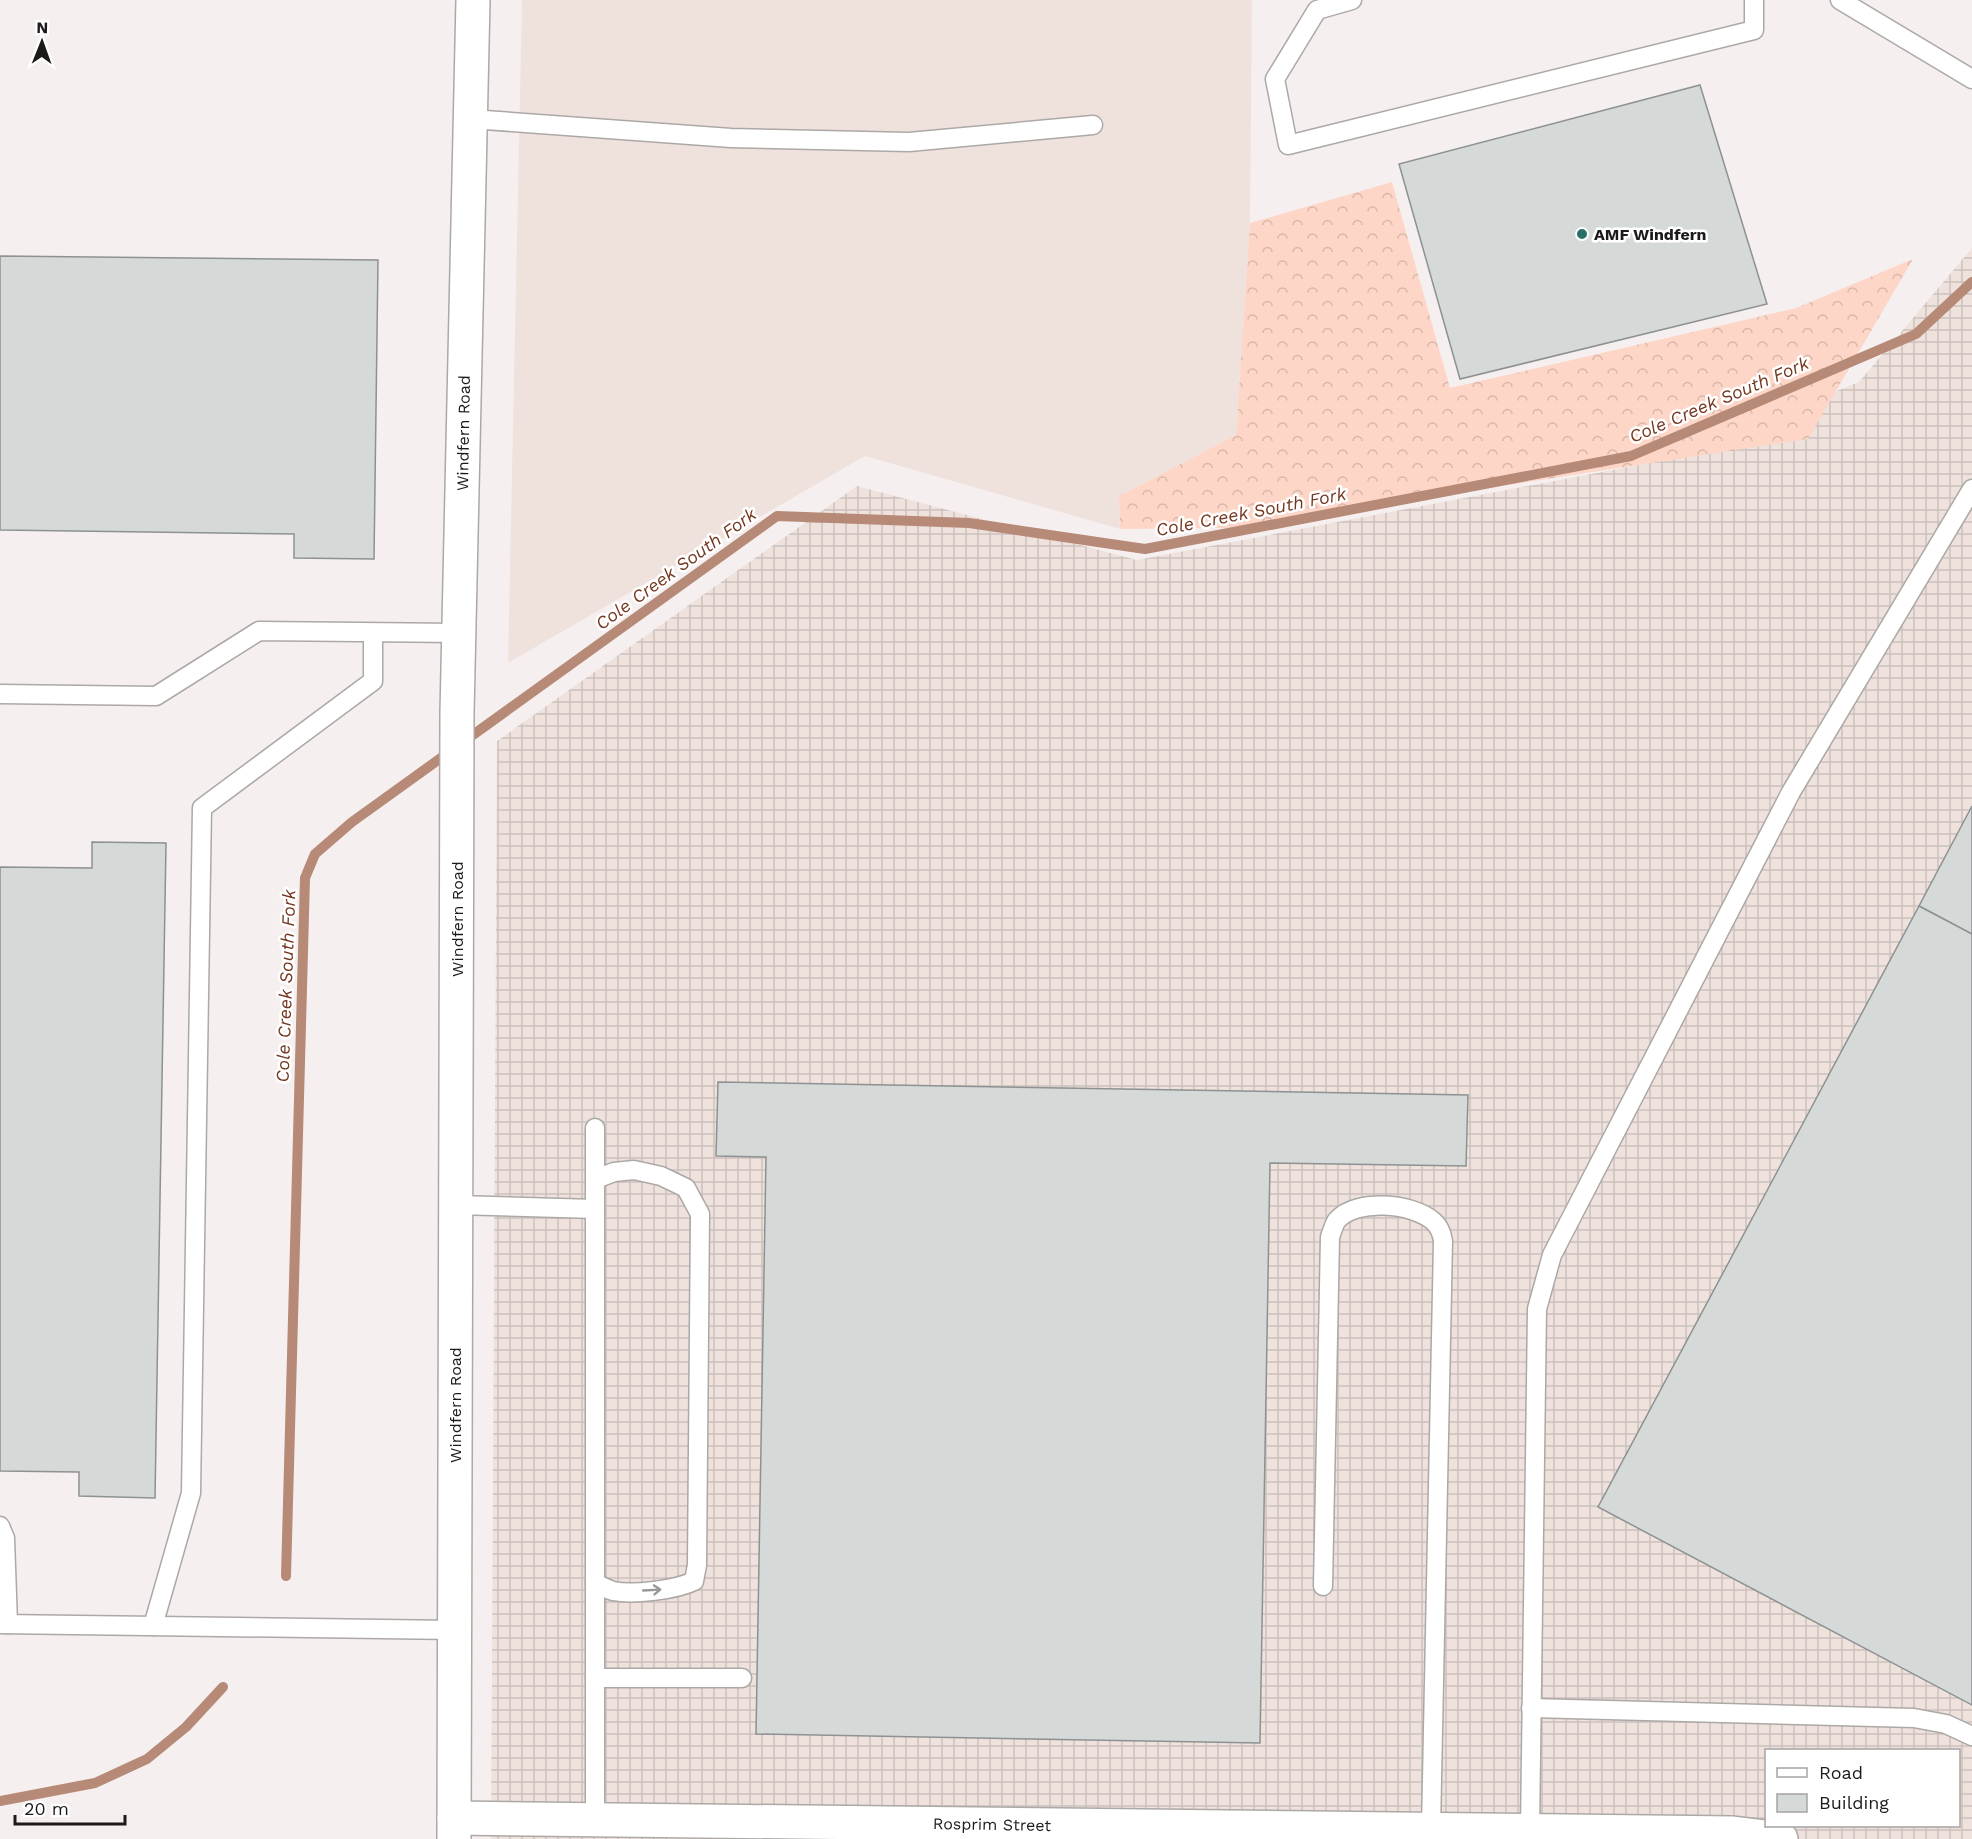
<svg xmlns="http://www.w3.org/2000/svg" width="1972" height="1839" viewBox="0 0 1972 1839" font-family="'Work Sans',sans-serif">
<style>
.built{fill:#efe2dd}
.industrial{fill:url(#industrial-grid);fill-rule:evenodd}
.forest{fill:url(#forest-crowns)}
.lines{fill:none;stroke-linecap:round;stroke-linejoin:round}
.stream{stroke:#b78977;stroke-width:10}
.building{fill:#d5dad9;stroke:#8d9191;stroke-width:1.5}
.lane-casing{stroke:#aca8a6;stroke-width:21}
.street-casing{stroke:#aca8a6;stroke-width:36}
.secondary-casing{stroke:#aca8a6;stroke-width:36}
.lane{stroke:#fff;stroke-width:18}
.street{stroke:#fff;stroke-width:33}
.secondary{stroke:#fff;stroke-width:33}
.oneway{stroke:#999898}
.poi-dot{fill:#277068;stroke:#fff;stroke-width:2}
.labels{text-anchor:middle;stroke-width:5;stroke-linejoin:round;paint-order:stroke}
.poi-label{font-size:16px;font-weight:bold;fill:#1d1b1a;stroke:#fff;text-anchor:start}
.street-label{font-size:16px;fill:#1d1b1a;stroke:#fff}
.water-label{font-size:18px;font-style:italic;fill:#74371f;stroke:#fff}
</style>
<defs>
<pattern id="industrial-grid" width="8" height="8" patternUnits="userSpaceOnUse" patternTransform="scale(1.5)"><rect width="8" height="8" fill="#efe2dd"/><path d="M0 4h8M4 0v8" fill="none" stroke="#ccc1bd"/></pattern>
<pattern id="forest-crowns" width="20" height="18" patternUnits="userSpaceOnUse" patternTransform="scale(1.5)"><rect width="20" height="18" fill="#fdd6c7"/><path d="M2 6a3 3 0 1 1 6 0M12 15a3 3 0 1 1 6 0" fill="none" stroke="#d8b7aa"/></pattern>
</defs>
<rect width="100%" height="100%" fill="#f5f0ef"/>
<path class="built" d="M 522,0 L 1252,0 L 1250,223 L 1236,435 L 1119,496 L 1120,529 L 865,456 L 508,663 Z"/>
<path class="industrial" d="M 1972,248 L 1972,1839 L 491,1839 L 497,741 L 857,486 L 1137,560 L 1665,460 L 1859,382 ZM 1766,1750 L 1958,1750 L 1958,1826 L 1766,1826 Z"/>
<path class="forest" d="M 1392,182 L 1450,388 L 1796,308 L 1913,259 L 1808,439 L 1227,528 L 1120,529 L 1119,496 L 1236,435 L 1250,223 Z"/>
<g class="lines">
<g class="stream">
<path d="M 286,1576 L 305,878 L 315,854 L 352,822 L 777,516 L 969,523 L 1145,549 L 1631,456 L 1916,334 L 1972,282"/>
<path d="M 0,1801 L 95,1783 L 147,1759 L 186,1727 L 223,1687"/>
</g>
</g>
<g class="building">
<path d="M 1700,85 L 1767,304 L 1460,379 L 1399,164 Z"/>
<path d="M 0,256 L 378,260 L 374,559 L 294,558 L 294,534 L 0,530 Z"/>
<path d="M 1972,806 L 1972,934 L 1919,906 Z"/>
<path d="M 92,842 L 166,843 L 155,1498 L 79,1496 L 79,1472 L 0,1471 L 0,867 L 92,868 Z"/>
<path d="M 1919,906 L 1972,934 L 1972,1705 L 1598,1507 Z"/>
<path d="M 718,1082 L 1468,1095 L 1466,1166 L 1270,1163 L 1260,1743 L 756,1734 L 766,1157 L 716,1156 Z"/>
</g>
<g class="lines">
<g class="lane-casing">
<g id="lane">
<path d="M 1352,0 L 1317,10 L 1275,79 L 1288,145 L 1754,30 L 1754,0"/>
<path d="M 1840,0 L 1972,79"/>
<path d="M 471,119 L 731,138 L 909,142 L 1093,125"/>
<path d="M 0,694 L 156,696 L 259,631 L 459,633"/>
<path d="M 456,1205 L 595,1209"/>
<path d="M 0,1526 L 5,1538 L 8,1624"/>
<path d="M 595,1583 C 601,1586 607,1589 613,1591 C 633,1595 676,1590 694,1581 L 697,1565 L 700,1214 L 686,1188 L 661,1176 L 634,1170 L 614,1172 L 596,1179"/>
<path d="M 1323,1586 L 1330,1237 C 1332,1232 1334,1224 1337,1220 C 1357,1198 1412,1203 1433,1221 C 1439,1226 1442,1234 1443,1241 L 1431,1829"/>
<path d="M 0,1624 L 455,1630"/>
<path d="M 153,1626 L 191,1493 L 202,808 L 373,681 L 373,633"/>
<path d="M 595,1678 L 742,1678"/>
<path d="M 1531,1708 L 1914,1718 L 1946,1724 L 1972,1736"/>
<path d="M 595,1819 L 595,1128"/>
<path d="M 1530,1830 L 1537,1309 L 1552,1255 L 1791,792 L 1972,489"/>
</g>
</g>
<g class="street-casing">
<path id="street" d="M 454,1818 L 1733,1833 L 1781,1839"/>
</g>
<g class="secondary-casing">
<path id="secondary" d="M 454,1839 L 457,713 L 473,0"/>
</g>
<use href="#lane" class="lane"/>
<use href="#street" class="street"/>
<use href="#secondary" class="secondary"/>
</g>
<defs><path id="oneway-shaft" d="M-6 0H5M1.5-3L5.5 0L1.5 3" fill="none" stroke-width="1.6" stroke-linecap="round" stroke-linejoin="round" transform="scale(1.5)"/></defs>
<use class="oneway" href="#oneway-shaft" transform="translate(652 1590) rotate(-3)"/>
<circle class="poi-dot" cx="1582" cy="234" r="6"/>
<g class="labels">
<g class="poi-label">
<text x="1594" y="240">AMF Windfern</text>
</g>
<g class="street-label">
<text transform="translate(463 433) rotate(-89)" y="6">Windfern Road</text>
<text transform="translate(457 919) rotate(-90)" y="6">Windfern Road</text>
<text transform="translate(455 1405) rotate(-90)" y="6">Windfern Road</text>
<text transform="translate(992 1824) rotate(1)" y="6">Rosprim Street</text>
</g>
<g class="water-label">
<text transform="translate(1719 400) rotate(-23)" y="6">Cole Creek South Fork</text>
<text transform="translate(1251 512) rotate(-11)" y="6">Cole Creek South Fork</text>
<text transform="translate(676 569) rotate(-36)" y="6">Cole Creek South Fork</text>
<text transform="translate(286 986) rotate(-88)" y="6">Cole Creek South Fork</text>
</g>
</g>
<rect x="1765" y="1749" width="195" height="78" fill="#ffffff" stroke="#a5a4a3" stroke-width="1.5"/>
<rect x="1777" y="1768" width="30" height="9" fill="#ffffff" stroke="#a5a4a3" stroke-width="1.5"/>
<text x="1819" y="1779" font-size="18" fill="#1d1b1a">Road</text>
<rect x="1777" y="1794" width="30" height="18" fill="#d5dad9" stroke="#a5a4a3" stroke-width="1.5"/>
<text x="1819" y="1809" font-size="18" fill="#1d1b1a">Building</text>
<g transform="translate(42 42) rotate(1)" stroke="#ffffff" stroke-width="4.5" paint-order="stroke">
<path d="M0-4.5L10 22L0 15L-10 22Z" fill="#1d1b1a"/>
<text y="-9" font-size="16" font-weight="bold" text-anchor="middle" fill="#1d1b1a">N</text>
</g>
<path d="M15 1815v9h110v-9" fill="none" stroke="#1d1b1a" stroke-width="3"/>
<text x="24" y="1815" font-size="18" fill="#1d1b1a" stroke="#ffffff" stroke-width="4.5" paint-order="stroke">20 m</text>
</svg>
